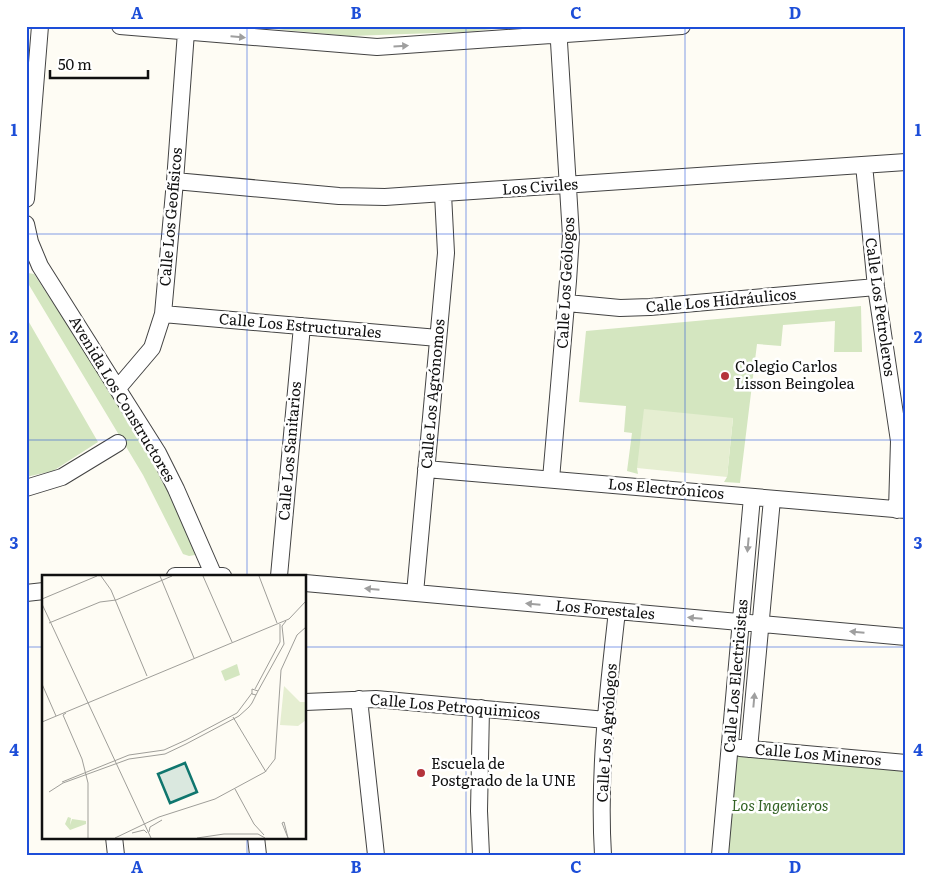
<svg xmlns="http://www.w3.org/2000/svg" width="932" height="881" font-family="Literata,serif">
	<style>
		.green { fill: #d4e6c0 }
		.pitch { fill: #e5eed1 }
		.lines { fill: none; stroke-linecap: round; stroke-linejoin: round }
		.minor-casing { stroke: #434343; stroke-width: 18 }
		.minor { stroke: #fff; stroke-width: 16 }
		.oneway { fill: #9f9f9f }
		.grid { fill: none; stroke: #1d4ed8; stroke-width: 1; stroke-opacity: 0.55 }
		.poi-dot { fill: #b5343c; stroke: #fff; stroke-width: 2 }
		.labels { text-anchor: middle; stroke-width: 5; stroke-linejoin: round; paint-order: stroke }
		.street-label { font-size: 15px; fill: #101010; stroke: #fff }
		.poi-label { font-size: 15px; fill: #101010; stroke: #fff; text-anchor: start }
		.park-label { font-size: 15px; font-style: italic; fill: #336325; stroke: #fff }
		.inset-road { fill: none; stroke: #9f9e99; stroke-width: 1 }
		.view { fill: #0f766e; fill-opacity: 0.15; stroke: #0f766e; stroke-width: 2.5 }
		.inset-edge { fill: none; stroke: #101010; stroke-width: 2.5 }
		.neatline { fill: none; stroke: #1d4ed8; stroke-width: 2 }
		.grid-label { font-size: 16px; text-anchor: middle; font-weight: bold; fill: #1d4ed8 }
	</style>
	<rect width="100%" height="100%" fill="#fefcf4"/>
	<path class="green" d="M 241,26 L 525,26 L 464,32 L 350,36 Z
		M 28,273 L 34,274 L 151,451 L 197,551 L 195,555 L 189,556 L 183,554 L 143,475 L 26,280 Z
		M 861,306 L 862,352 L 834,352 L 835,321 L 783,325 L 781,346 L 757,344 L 740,483 L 724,482 L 727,477 L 733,418 L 637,468 L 638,474 L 627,471 L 632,433 L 624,432 L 626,406 L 579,402 L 586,331 Z
		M 26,317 L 98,442 L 53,471 L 26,477 Z
		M 735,753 L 906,769 L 906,855 L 725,855 Z"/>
	<path class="pitch" d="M 644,409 L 733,418 L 727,477 L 637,468 Z"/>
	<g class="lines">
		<g class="minor-casing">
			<path id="minor" d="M 120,26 L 377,47 L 682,26
				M 864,165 L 876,287 L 899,441 L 897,510
				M 175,181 L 339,196 L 385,197 L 906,162
				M 26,199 L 40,26
				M 26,224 L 30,242 L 40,266 L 158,453 L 176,489 L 214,576
				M 567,303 L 620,308 L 650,307 L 876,287
				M 163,314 L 438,338
				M 118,388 L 152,348 L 163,314 L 175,181 L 186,32
				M 426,469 L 906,510
				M 551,479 L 568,281 L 571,236 L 558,26
				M 26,488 L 62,477 L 118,443
				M 175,576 L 223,576
				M 279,576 L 302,326
				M 305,583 L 906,637
				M 26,593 L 44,591
				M 415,593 L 446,253 L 443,194
				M 359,699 L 376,855
				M 305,702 L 376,699 L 606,720
				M 481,708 L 479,811 L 481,855
				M 740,748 L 906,763
				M 749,749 L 772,499
				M 114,837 L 116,855
				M 256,837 L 258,855
				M 603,855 C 598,773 608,692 617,611
				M 720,855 L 752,497"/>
		</g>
		<use href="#minor" class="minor"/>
	</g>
	<defs><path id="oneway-solid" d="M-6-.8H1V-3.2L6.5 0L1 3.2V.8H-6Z" transform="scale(1.25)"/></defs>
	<g class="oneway">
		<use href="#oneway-solid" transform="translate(238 37) rotate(5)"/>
		<use href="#oneway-solid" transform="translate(401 46) rotate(-3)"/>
		<use href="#oneway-solid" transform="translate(748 545) rotate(95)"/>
		<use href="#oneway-solid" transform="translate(372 589) rotate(-175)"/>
		<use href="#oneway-solid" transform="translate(533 604) rotate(-175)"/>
		<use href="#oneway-solid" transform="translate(695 618) rotate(-175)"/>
		<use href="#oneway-solid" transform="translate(857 632) rotate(-175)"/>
		<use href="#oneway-solid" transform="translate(754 700) rotate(-85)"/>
	</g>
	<path class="grid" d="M 247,26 L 247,576M 466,26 L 466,855M 685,26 L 685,855M 26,234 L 906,234M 26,440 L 906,440M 26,647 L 44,647M 305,647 L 906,647M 247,837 L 247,855"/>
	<g class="poi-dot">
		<circle cx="725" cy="376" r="5"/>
		<circle cx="421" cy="773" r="5"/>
	</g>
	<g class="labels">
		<g class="street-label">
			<text transform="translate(540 187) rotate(-4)" y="5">Los Civiles</text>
			<text transform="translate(171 217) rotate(-85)" y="5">Calle Los Geofísicos</text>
			<text transform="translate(566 283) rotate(-87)" y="5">Calle Los Geólogos</text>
			<text transform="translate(721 301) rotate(-5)" y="5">Calle Los Hidráulicos</text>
			<text transform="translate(880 307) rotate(82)" y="5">Calle Los Petroleros</text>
			<text transform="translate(300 326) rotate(5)" y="5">Calle Los Estructurales</text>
			<text transform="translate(433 394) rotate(-85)" y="5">Calle Los Agrónomos</text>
			<text transform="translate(122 399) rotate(59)" y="5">Avenida Los Constructores</text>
			<text transform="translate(290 451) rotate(-85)" y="5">Calle Los Sanitarios</text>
			<text transform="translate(666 489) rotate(5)" y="5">Los Electrónicos</text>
			<text transform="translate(605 610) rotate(5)" y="5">Los Forestales</text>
			<text transform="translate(736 676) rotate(-85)" y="5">Calle Los Electricistas</text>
			<text transform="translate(455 707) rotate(5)" y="5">Calle Los Petroquimicos</text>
			<text transform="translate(607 733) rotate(-86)" y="5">Calle Los Agrólogos</text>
			<text transform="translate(818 755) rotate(5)" y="5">Calle Los Mineros</text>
		</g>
		<g class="poi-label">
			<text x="735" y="372">Colegio Carlos<tspan x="735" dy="17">Lisson Beingolea</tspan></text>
			<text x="431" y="769">Escuela de<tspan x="431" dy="17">Postgrado de la UNE</tspan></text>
		</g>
		<g class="park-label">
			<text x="780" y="811">Los Ingenieros</text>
		</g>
	</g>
	<g transform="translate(42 575)">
		<rect width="264" height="264" fill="#fefcf4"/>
		<path d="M 195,89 L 198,100 L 183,106 L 179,96 ZM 26,242 L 29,243 L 28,250 L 30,244 L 44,246 L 44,249 L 28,255 L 23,249 Z" fill="#d4e6c0"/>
		<path d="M 242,111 L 258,127 L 264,127 L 264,145 L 256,151 L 238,150 Z" fill="#e5eed1"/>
		<path class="inset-road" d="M 59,1 L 69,15 L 105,101M 118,1 L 152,83M 161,1 L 190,67M 217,1 L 235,48M 0,24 L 55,1M 0,29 L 109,263M 7,48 L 58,27 L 74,25 L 130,1M 0,109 L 14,141M 213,114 L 238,67 L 238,49M 216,116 L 242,69 L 240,51 L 244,46M 24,138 L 21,140 L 40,184 L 46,208 L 46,263M 191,142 L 224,197M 0,147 L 247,44 L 264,26M 223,197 L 233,184 L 239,95 L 255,60 L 264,52M 20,207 L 87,180 L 122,175 L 144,165 L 195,138 L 210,118M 193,214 L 212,249 L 222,260M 7,217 L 21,208 L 87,184 L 123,179 L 144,169 L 197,141 L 207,132 L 210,128 L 216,116 L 210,114 L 210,119 L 214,120M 107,257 L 108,252 L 120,245M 90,258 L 102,255 L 105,258M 73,263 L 117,242 L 173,224 L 223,197M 155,263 L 182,259 L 216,259 L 223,263M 246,263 L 240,248 L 242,247 L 246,263"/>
		<path class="view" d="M 143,188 L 155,217 L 128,228 L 116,199 Z"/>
		<rect width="264" height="264" class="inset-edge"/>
	</g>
	<rect width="932" height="881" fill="none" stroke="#ffffff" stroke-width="55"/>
	<path d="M50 70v8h98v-8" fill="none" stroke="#101010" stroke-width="2.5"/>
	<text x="58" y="70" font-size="15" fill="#101010" stroke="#ffffff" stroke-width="4" paint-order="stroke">50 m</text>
	<rect x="28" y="28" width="876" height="826" class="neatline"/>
	<g class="grid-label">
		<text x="137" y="19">A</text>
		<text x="356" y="19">B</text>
		<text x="576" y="19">C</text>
		<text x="795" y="19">D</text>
		<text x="14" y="136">1</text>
		<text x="918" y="136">1</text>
		<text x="14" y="343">2</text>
		<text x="918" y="343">2</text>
		<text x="14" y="549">3</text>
		<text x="918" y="549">3</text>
		<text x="14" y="756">4</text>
		<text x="918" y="756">4</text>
		<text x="137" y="873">A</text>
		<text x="356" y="873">B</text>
		<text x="576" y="873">C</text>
		<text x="795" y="873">D</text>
	</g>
</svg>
